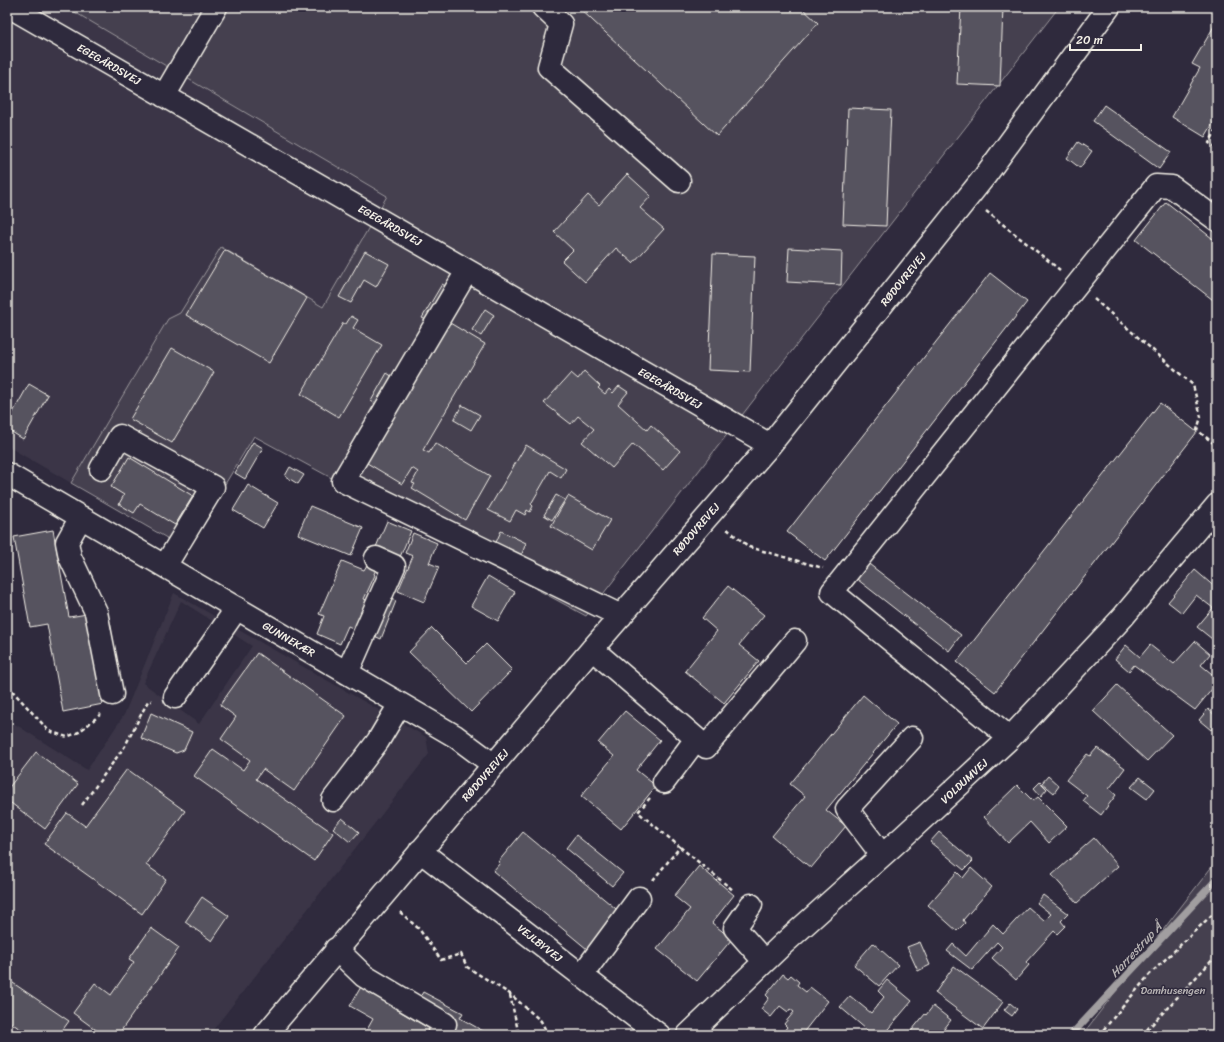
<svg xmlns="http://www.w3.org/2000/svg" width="1224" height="1042" font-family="Sriracha,sans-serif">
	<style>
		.built { fill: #3b3647; fill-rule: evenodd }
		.green { fill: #454050; stroke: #9c989c }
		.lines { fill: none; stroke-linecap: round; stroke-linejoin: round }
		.stream { stroke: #a19ea0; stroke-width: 7 }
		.building { fill: #56525f; stroke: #f4f1e8 }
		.minor-casing { stroke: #f4f1e8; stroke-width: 25 }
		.path { stroke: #f4f1e8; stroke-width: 2.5; stroke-dasharray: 4 3; stroke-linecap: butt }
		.minor { stroke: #2f2a3d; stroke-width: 22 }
		.labels { text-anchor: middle; stroke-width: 3; stroke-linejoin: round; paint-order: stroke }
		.street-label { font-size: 11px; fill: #f4f1e8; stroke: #2f2a3d }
		.park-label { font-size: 11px; fill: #b7b3b3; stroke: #2f2a3d }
		.water-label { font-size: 12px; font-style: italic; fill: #b6b2b2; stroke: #2f2a3d }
	</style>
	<rect width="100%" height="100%" fill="#2f2a3d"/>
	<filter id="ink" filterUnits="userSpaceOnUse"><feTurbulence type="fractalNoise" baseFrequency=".025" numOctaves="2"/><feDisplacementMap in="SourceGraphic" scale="8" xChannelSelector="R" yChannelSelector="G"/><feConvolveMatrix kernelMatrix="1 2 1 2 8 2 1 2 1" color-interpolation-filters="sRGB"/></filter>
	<g filter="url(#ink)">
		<path class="built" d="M 7,7 L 895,7 L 604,325 L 750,408 L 586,616 L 254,436 L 186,549 L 7,446 Z
			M 174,593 L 426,737 L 429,754 L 209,1035 L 7,1035 L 7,719 L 87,770 L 124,715 ZM 181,601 L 252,646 L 199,724 L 143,683 Z"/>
		<path class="green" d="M 66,7 L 1059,7 L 586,616 L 254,436 L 186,549 L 71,483 L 168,319 L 180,313 L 221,247 L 323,307 L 387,196 Z
			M 1217,860 L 1217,1035 L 1082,1035 Z"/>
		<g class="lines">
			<path class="stream" d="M 1071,1035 L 1217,879"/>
		</g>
		<path class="building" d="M 578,7 L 801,7 L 818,23 L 717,136 Z
			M 961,7 L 1003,7 L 1000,86 L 957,84 Z
			M 1217,21 L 1217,117 L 1205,137 L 1172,117 L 1200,68 L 1192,64 Z
			M 1104,105 L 1171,152 L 1159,169 L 1093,121 Z
			M 848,108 L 891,110 L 886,226 L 843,224 Z
			M 1078,142 L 1092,151 L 1080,168 L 1067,158 Z
			M 627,174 L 651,196 L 640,208 L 664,229 L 633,263 L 616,248 L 585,282 L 562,261 L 573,250 L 554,232 L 588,195 L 599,205 Z
			M 1166,202 L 1217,242 L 1217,303 L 1136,240 Z
			M 789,248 L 842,251 L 841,285 L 787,282 Z
			M 225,250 L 307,298 L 269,363 L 186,315 Z
			M 365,251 L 389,264 L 376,287 L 364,280 L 351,303 L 339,297 Z
			M 713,254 L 755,256 L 750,372 L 708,370 Z
			M 990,273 L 1027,302 L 825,561 L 787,532 Z
			M 442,284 L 449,288 L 430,322 L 422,318 Z
			M 485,309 L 494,315 L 481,336 L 472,330 Z
			M 351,316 L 358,320 L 353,328 L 382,345 L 339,417 L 301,394 L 343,323 L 346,324 Z
			M 445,320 L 485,344 L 423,450 L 429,453 L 435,443 L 490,476 L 465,520 L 412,488 L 415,484 L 412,483 L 418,472 L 412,468 L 402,484 L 362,460 Z
			M 172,348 L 214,372 L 172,443 L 130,419 Z
			M 584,371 L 600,386 L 598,388 L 605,394 L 609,389 L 613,393 L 619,386 L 628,392 L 618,404 L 647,430 L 651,425 L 680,451 L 663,470 L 633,444 L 612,468 L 582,442 L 594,429 L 578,416 L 571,424 L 544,403 L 571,373 L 578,379 Z
			M 387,373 L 396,379 L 380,407 L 371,401 Z
			M 29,384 L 48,395 L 23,439 L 7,429 L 7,423 Z
			M 1160,403 L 1197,432 L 995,692 L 957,662 Z
			M 462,405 L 480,415 L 471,430 L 454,420 Z
			M 253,442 L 263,448 L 245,479 L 235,473 Z
			M 526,445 L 566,469 L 561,478 L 550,471 L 531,504 L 533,506 L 530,512 L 527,510 L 525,515 L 516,510 L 510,521 L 488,510 Z
			M 129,457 L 193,496 L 175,525 L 140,504 L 134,513 L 119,504 L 124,495 L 111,487 Z
			M 290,467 L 304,475 L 298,484 L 285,476 Z
			M 248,485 L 278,503 L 263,528 L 233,510 Z
			M 556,495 L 565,500 L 552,520 L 544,515 Z
			M 568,496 L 610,520 L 592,550 L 551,526 Z
			M 310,506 L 363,528 L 351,556 L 298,534 Z
			M 387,521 L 411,531 L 400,557 L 376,547 Z
			M 53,530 L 69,617 L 87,614 L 103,704 L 63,712 L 47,624 L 30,627 L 14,537 Z
			M 501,531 L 526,543 L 520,559 L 494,547 Z
			M 413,533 L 437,543 L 429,563 L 439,567 L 424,602 L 398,591 L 413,556 L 405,553 Z
			M 342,561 L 364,570 L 367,565 L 376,569 L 374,574 L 375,575 L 364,599 L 369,601 L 357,630 L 348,626 L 340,644 L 317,634 L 324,616 L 319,614 Z
			M 865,561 L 961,635 L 949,651 L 853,576 Z
			M 1195,570 L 1217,589 L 1217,633 L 1212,639 L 1197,627 L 1213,608 L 1196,595 L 1182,613 L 1168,602 Z
			M 488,576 L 515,592 L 498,621 L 471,606 Z
			M 728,586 L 764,615 L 739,645 L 759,661 L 724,703 L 685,671 L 717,631 L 702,618 Z
			M 386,597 L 396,601 L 381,639 L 370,634 Z
			M 432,628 L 467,663 L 486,644 L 512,670 L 471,712 L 409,652 Z
			M 1195,641 L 1210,654 L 1201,665 L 1217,678 L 1217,683 L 1195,710 L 1134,665 L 1129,671 L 1115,659 L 1126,645 L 1140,657 L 1150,645 L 1174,664 Z
			M 257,653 L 346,716 L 294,791 L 263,769 L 256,779 L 333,833 L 314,861 L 194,776 L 213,749 L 243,770 L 250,760 L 221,739 L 236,717 L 220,705 Z
			M 1117,685 L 1172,735 L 1147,761 L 1093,711 Z
			M 863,695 L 897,724 L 826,810 L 846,826 L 811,868 L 772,836 L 805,796 L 790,784 Z
			M 1208,709 L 1217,717 L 1217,722 L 1211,730 L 1199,720 Z
			M 625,711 L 660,740 L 636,770 L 656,786 L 621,829 L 581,796 L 614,756 L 598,743 Z
			M 151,713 L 192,732 L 184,750 L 176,753 L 141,738 Z
			M 1097,748 L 1125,768 L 1109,789 L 1116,795 L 1101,815 L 1083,801 L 1087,796 L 1066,780 L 1087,754 L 1090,756 Z
			M 36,752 L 78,784 L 45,829 L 7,800 L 7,790 Z
			M 127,769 L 185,811 L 146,865 L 166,879 L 142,914 L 44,844 L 67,813 L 85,826 Z
			M 1048,776 L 1059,786 L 1054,793 L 1042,783 Z
			M 1140,777 L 1155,789 L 1147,799 L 1131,787 Z
			M 1040,782 L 1047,789 L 1041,796 L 1034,788 Z
			M 1017,785 L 1033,801 L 1038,797 L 1067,826 L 1049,843 L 1030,822 L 1008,843 L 984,817 Z
			M 342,818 L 359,832 L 350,842 L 333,828 Z
			M 523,832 L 621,913 L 587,949 L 493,871 L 500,863 L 498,862 Z
			M 939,832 L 973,861 L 964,870 L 930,842 Z
			M 576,835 L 623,873 L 612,886 L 566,848 Z
			M 1094,838 L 1118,866 L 1077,903 L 1052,875 Z
			M 699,866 L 734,895 L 712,923 L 732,939 L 697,981 L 657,949 L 690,909 L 674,896 Z
			M 971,868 L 992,887 L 963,920 L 965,923 L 957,931 L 928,905 L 957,872 L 963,878 Z
			M 1043,895 L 1068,914 L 1061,921 L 1065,926 L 1057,934 L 1054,931 L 1026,962 L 1029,965 L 1016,980 L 992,958 L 1002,947 L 997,942 L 972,970 L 947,951 L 953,944 L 966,956 L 993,924 L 1003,934 L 1028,907 L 1044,921 L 1051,914 L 1037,903 Z
			M 202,897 L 229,916 L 212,941 L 185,922 Z
			M 151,928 L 179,948 L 118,1035 L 103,1035 L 73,1013 L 95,983 L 111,995 L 134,962 L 129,959 Z
			M 920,942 L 930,965 L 918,971 L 907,947 Z
			M 873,943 L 898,965 L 879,986 L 854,965 Z
			M 954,966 L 1003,1002 L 983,1029 L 935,993 Z
			M 783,974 L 788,978 L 791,975 L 799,982 L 797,985 L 806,992 L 810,987 L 828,1001 L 802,1034 L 803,1035 L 781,1035 L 787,1027 L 784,1024 L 794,1012 L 790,1009 L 788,1012 L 780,1006 L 771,1017 L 761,1009 L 769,998 L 766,995 Z
			M 7,979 L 69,1021 L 59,1035 L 29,1035 L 7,1020 Z
			M 887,980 L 912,1001 L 883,1035 L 873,1035 L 840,1007 L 850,996 L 871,1013 L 884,997 L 878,991 Z
			M 362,985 L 398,1006 L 396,1009 L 430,1029 L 427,1035 L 364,1035 L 373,1019 L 350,1006 Z
			M 423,992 L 463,1013 L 460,1018 L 490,1035 L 451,1035 L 457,1024 L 417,1002 Z
			M 1010,1003 L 1017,1009 L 1012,1016 L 1004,1010 Z
			M 933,1006 L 951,1020 L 944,1029 L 952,1035 L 908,1035 L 925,1014 L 926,1015 Z"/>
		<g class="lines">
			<g class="minor-casing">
				<path id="minor" d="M 10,7 L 770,445
					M 543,7 L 561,24 L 549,67 L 679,181
					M 164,96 L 216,7
					M 467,271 L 343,481 L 621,616
					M 101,469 L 120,436 L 213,487 L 165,566
					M 7,474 L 455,736 L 494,765
					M 81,517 L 67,542 L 70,557 L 96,612 L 112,694
					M 592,649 L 706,747 L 795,641
					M 347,673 L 394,566 L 376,558
					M 175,697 L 237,608
					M 1010,738 L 832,592 L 1156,186 L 1172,187 L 1217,220
					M 664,782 L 696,739
					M 333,800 L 378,741 L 400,704
					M 420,851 L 659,1035
					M 882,855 L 847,809 L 912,738
					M 751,905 L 735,928 L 764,961
					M 336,949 L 364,976 L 445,1024 L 439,1035
					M 582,975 L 639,898
					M 265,1035 L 592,649 L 770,445 L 985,176 L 1109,7
					M 688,1035 L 781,946 L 904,836 L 1010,738 L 1123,617 L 1217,505"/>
			</g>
			<path class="path" d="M 1217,129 L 1209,143 L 1217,148
				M 986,211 L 1060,270
				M 1094,299 L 1193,385 L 1201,417 L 1197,430 L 1217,446
				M 727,529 L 749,547 L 823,568
				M 7,685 L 49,731 L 67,737 L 79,732 L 101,714
				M 650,798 L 638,812 L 680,847 L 653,880
				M 82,805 L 125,746 L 148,701 L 152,701
				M 680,847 L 734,891
				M 400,912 L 419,929 L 441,960 L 461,954 L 467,967 L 510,994 L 541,1021 L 548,1035
				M 510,995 L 519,1035
				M 1099,1035 L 1150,974 L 1217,910
				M 1142,1035 L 1217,955"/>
			<use href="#minor" class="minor"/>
		</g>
	</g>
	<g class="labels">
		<g class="street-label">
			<text transform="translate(109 64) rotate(30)" y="4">EGEGÅRDSVEJ</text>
			<text transform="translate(390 225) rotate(30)" y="4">EGEGÅRDSVEJ</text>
			<text transform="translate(903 279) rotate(-51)" y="4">RØDOVREVEJ</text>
			<text transform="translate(670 388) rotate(30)" y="4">EGEGÅRDSVEJ</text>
			<text transform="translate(696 529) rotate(-49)" y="4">RØDOVREVEJ</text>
			<text transform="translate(289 639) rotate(30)" y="4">GUNNEKÆR</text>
			<text transform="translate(485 775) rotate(-49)" y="4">RØDOVREVEJ</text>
			<text transform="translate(964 781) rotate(-43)" y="4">VOLDUMVEJ</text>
			<text transform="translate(540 943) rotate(38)" y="4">VEJLBYVEJ</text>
		</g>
		<g class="park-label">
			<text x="1173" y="994">Damhusengen</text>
		</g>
		<g class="water-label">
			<text transform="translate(1136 950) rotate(-47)" y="4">Harrestrup Å</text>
		</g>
	</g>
	<rect width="1224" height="1042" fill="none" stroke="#2f2a3d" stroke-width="24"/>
	<rect x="12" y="12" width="1200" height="1018" fill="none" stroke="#f4f1e8" stroke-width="1.5" filter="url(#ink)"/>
	<path d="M1070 44v6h71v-6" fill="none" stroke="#f4f1e8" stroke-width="2"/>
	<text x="1076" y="44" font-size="12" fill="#f4f1e8" stroke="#2f2a3d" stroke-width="3" paint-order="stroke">20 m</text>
</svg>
